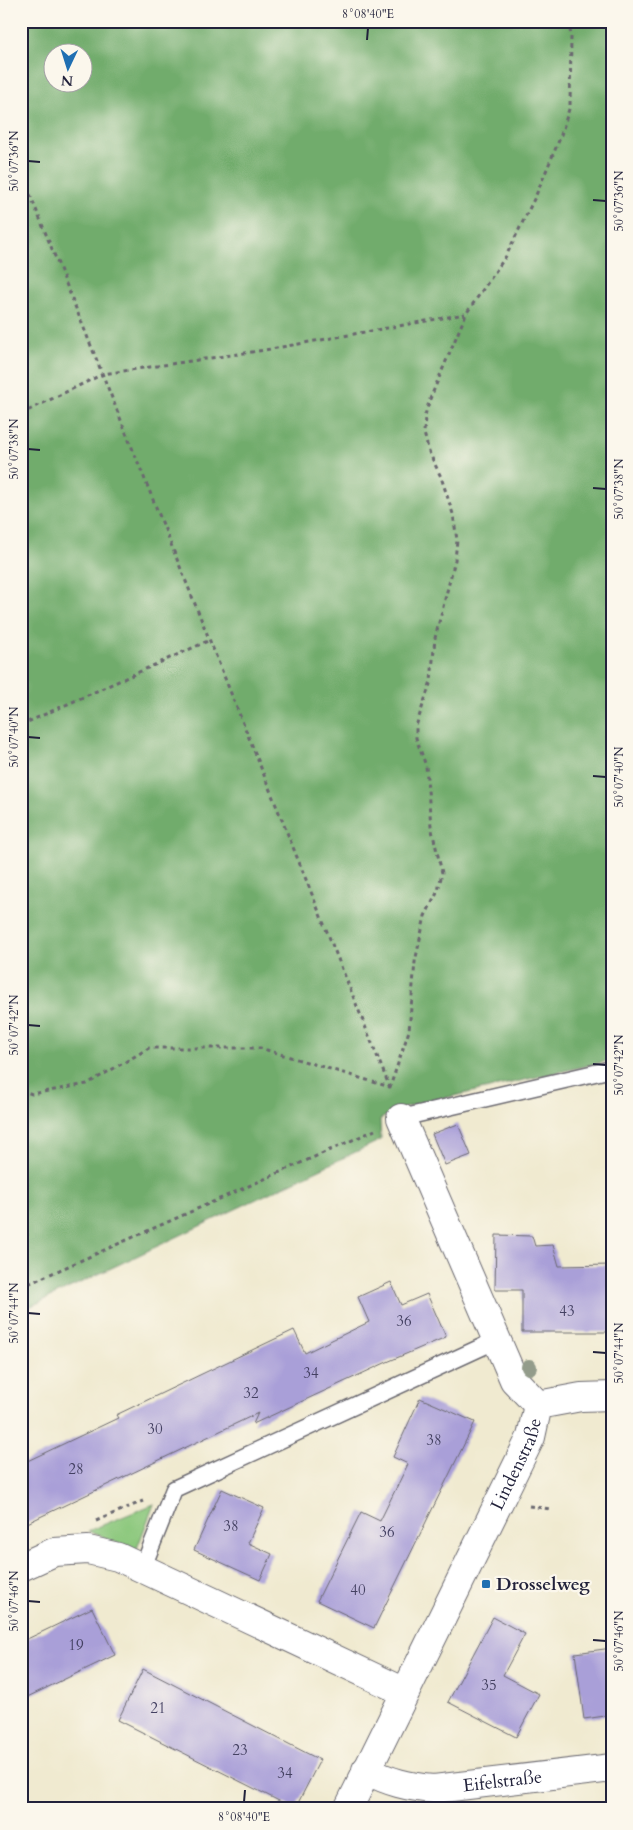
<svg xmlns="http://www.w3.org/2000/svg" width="633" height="1830" font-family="Cardo,serif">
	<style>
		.green { fill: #8cc87d; stroke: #57755c }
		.forest { fill: #71ac6c; stroke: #4a6754; fill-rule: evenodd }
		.building { fill: #a99fd8 }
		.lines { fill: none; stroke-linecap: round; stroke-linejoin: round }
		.service-casing { stroke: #6a686f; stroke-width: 19 }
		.minor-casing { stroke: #6a686f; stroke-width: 30 }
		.path { stroke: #6a686f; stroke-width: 3; stroke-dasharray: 4 4; stroke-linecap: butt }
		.service { stroke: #fff; stroke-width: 16 }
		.minor { stroke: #fff; stroke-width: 28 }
		.tree { fill: #939c8b }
		.ticks { fill: none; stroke: #22223b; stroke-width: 2 }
		.poi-dot { fill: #1f6fb2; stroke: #fbf7ec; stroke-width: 2 }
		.labels { text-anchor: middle; stroke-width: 4.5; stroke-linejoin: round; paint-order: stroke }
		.number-label { font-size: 15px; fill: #444162 }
		.street-label { font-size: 18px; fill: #22223b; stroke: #fbf7ec }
		.poi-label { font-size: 18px; font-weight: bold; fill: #22223b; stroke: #fbf7ec; text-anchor: start }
		.neatline { fill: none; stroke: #22223b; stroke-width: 2 }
		.ticks-label { font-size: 12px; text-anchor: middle; fill: #22223b }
	</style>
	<rect width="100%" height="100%" fill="#fbf7ec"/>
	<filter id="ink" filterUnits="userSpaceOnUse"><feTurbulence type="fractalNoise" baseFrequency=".02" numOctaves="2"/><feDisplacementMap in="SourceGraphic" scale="10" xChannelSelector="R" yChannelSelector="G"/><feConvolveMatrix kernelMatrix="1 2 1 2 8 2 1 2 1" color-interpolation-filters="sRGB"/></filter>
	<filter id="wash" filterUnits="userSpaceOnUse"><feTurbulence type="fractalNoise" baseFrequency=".0096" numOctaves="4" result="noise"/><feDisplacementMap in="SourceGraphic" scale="20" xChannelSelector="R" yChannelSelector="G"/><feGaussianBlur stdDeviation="1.12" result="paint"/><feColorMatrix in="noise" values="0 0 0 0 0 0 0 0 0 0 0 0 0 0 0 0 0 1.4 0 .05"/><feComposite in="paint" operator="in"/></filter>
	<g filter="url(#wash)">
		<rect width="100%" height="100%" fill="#f0ead0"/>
		<path class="green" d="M 154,1504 L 136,1551 L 88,1531 Z"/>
		<path class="forest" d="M 21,21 L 612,21 L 612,1060 L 406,1107 L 380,1119 L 381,1140 L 21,1311 ZM 52,52 L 82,52 L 82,82 L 52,82 Z"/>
		<g id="blocks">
			<path class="building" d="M 458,1124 L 471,1155 L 445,1165 L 432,1134 Z
				M 496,1235 L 532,1236 L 535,1246 L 553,1245 L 559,1266 L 612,1265 L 612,1332 L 522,1332 L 522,1290 L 495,1290 Z
				M 391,1282 L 401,1305 L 427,1294 L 446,1337 L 387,1362 L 253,1424 L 258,1413 L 21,1526 L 21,1464 L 118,1418 L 116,1415 L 294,1330 L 305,1353 L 369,1322 L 358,1297 Z
				M 420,1398 L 475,1422 L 374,1628 L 317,1601 L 361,1512 L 380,1521 L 408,1464 L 393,1457 Z
				M 222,1489 L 264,1508 L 248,1543 L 272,1554 L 260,1580 L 194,1550 Z
				M 92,1608 L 115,1655 L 21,1700 L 21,1642 Z
				M 493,1617 L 525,1634 L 503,1675 L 539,1694 L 516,1737 L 448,1702 Z
				M 612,1648 L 612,1715 L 584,1719 L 575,1653 Z
				M 143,1669 L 320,1760 L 295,1809 L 118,1720 Z"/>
		</g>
	</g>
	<g filter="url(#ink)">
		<use href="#blocks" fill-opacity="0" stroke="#6a686f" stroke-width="1"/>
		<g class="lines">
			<g class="service-casing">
				<path id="service" d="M 401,1118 L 612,1069
					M 143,1567 L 174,1489 L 497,1340"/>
			</g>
			<g class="minor-casing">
				<g id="minor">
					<path d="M 401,1118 L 514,1380 L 538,1405"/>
					<path d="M 538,1405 L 581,1397 L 612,1396"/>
					<path d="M 21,1567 L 54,1552 L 88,1550 L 118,1557 L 405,1692"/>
					<path id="s1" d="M 366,1770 C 389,1782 408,1787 434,1789 L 612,1768"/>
					<path id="s2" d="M 348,1809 L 531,1437 L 538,1405"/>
				</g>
			</g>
			<path class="path" d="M 21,172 L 390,1088
				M 21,414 L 103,374 L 265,350 L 465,314
				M 21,725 L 210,640
				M 21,1090 L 32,1094 L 87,1084 L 149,1048 L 260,1048 L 390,1087 L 409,1031 L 415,962 L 425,916 L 438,891 L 442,873 L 431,826 L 426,766 L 416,738 L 416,726 L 431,681 L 435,638 L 455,560 L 457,540 L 453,514 L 441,477 L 429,452 L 424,433 L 425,415 L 430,399 L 466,314 L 506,256 L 536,195 L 560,138 L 570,106 L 571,37 L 569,21
				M 21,1287 L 375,1130
				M 529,1506 L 550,1509
				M 96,1521 L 143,1501"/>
			<use href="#service" class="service"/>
			<use href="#minor" class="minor"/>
		</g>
		<circle class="tree" cx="529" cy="1367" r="8"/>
	</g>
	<path class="ticks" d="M 367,40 L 368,28M 28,161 L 40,162M 593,200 L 606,201M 28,449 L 40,450M 593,488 L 606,489M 28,737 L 40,738M 593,776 L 606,777M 28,1025 L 40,1026M 593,1064 L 606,1065M 28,1313 L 40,1314M 593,1352 L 606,1353M 28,1601 L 40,1602M 593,1640 L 606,1641M 244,1802 L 245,1790"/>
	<rect class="poi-dot" x="481" y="1579" width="10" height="10" rx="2.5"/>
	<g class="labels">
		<g class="number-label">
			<text x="567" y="1316">43</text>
			<text x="404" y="1326">36</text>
			<text x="311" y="1378">34</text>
			<text x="251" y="1398">32</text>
			<text x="155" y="1434">30</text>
			<text x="434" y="1445">38</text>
			<text x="76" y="1474">28</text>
			<text x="231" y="1531">38</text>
			<text x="387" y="1537">36</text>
			<text x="358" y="1595">40</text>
			<text x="76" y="1650">19</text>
			<text x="489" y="1690">35</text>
			<text x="158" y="1713">21</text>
			<text x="240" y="1755">23</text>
			<text x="285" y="1778">34</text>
		</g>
		<g class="street-label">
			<text dy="6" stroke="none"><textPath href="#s2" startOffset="384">Lindenstraße</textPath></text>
			<text dy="6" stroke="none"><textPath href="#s1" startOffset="140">Eifelstraße</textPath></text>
		</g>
		<g class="poi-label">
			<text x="496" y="1590">Drosselweg</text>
		</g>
	</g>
	<rect width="633" height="1830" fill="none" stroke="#fbf7ec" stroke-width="55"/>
	<g transform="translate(68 68) rotate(184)"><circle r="24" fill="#fbf7ec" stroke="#a4a2a5"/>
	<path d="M0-4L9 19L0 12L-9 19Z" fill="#1f6fb2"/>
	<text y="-8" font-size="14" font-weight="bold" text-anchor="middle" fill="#22223b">N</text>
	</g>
	<rect x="28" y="28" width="578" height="1774" class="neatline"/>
	<g class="ticks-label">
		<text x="368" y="18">8°08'40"E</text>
		<text transform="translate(14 161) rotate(-90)" y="4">50°07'36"N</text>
		<text transform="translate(619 201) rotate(-90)" y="4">50°07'36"N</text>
		<text transform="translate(14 449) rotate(-90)" y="4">50°07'38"N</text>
		<text transform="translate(619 489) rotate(-90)" y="4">50°07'38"N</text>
		<text transform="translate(14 737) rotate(-90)" y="4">50°07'40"N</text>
		<text transform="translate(619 777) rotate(-90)" y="4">50°07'40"N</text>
		<text transform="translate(14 1025) rotate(-90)" y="4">50°07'42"N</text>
		<text transform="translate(619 1065) rotate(-90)" y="4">50°07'42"N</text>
		<text transform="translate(14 1313) rotate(-90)" y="4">50°07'44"N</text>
		<text transform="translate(619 1353) rotate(-90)" y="4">50°07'44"N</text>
		<text transform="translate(14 1601) rotate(-90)" y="4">50°07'46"N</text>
		<text transform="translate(619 1641) rotate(-90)" y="4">50°07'46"N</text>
		<text x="244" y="1821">8°08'40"E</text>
	</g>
</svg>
